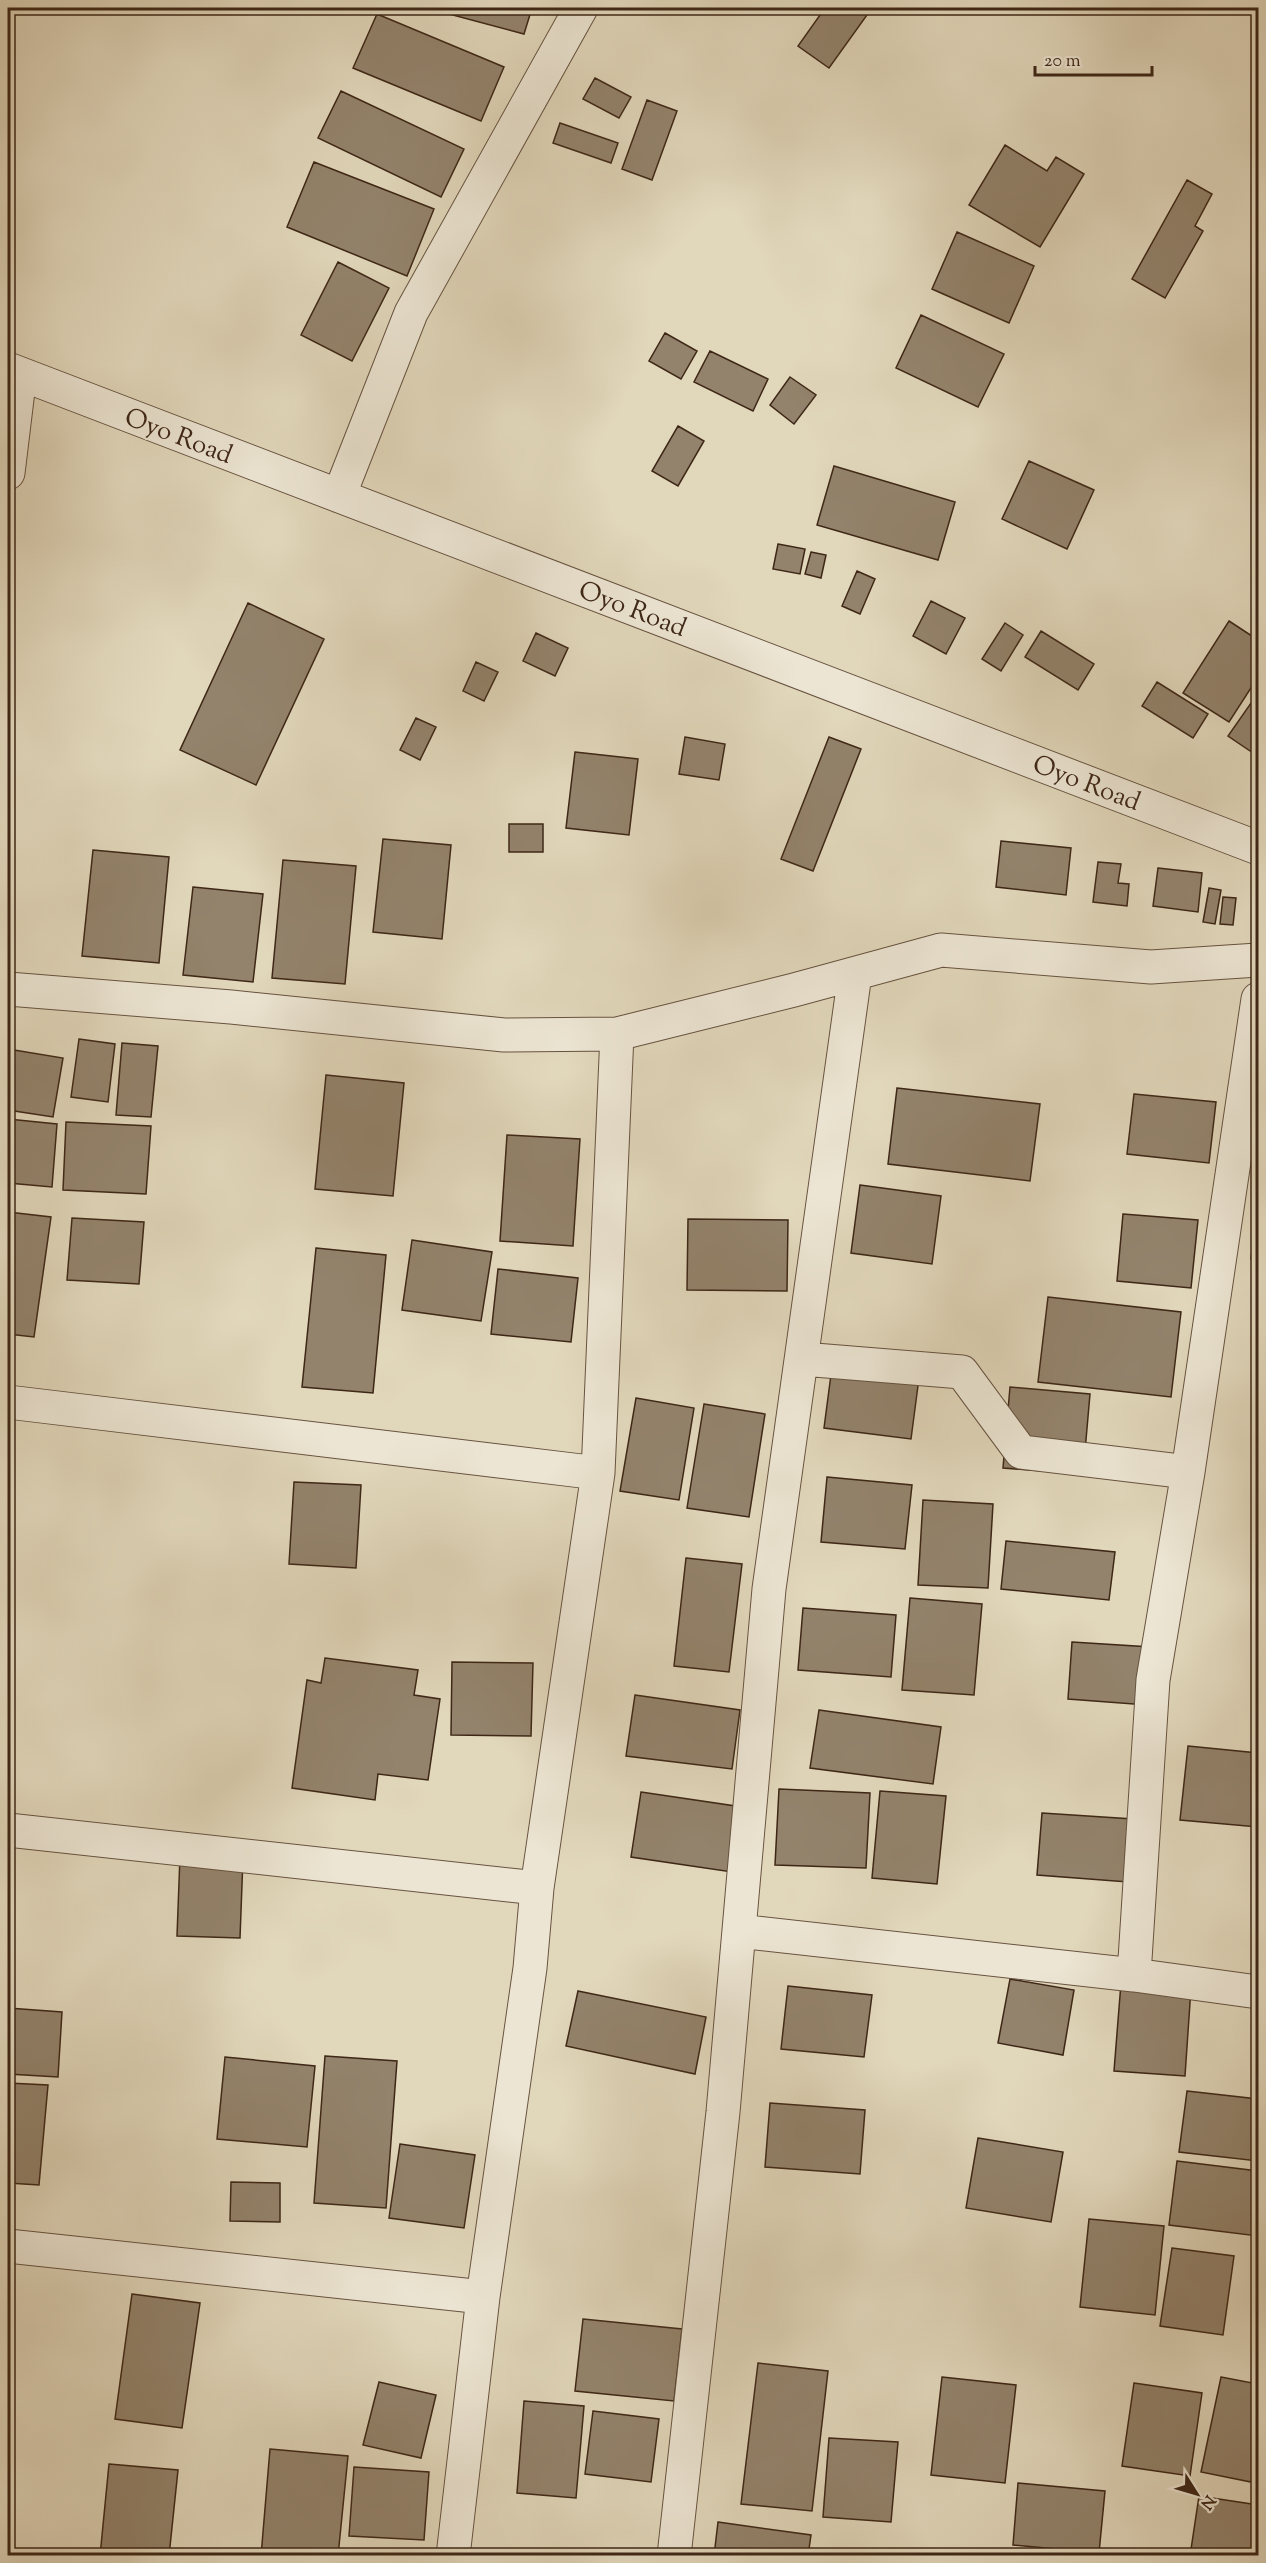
<svg xmlns="http://www.w3.org/2000/svg" width="1266" height="2563" font-family="'Sorts Mill Goudy',serif">
	<style>
		.building { fill: #93836c; stroke: #3e2717; stroke-width: 1.5 }
		.lines { fill: none; stroke-linecap: round; stroke-linejoin: round }
		.minor-casing { stroke: #675340; stroke-width: 35 }
		.minor { stroke: #ece5d3; stroke-width: 33 }
		.labels { text-anchor: middle; stroke-width: 4.5; stroke-linejoin: round; paint-order: stroke }
		.street-label { font-size: 26px; fill: #3e2717; stroke: #ece5d3 }
	</style>
	<rect width="100%" height="100%" fill="#e1d7bb"/>
	<filter id="stains"><feTurbulence type="fractalNoise" baseFrequency=".00333" numOctaves="4"/><feColorMatrix values="0 0 0 0 .2 0 0 0 0 .09 0 0 0 0 .02 0 0 0 .5 -.17"/></filter>
	<radialGradient id="worn" r=".72"><stop offset=".6" stop-color="#630" stop-opacity="0"/><stop offset="1" stop-color="#630" stop-opacity=".3"/></radialGradient>
	<path class="building" d="M 451,8 L 532,8 L 524,34 L 449,14 Z
		M 825,8 L 872,8 L 829,68 L 798,46 Z
		M 377,14 L 504,67 L 481,121 L 353,68 Z
		M 595,78 L 631,97 L 619,118 L 583,99 Z
		M 341,91 L 464,149 L 441,197 L 318,138 Z
		M 647,100 L 677,111 L 652,180 L 622,169 Z
		M 560,123 L 618,143 L 611,163 L 553,143 Z
		M 1005,145 L 1047,171 L 1056,157 L 1084,174 L 1040,247 L 969,205 Z
		M 314,162 L 434,209 L 407,276 L 287,227 Z
		M 1187,180 L 1212,194 L 1195,226 L 1203,231 L 1165,298 L 1132,279 Z
		M 957,232 L 1034,266 L 1009,323 L 932,289 Z
		M 338,262 L 389,288 L 352,361 L 301,335 Z
		M 921,315 L 1004,354 L 978,407 L 896,368 Z
		M 665,333 L 697,351 L 681,379 L 649,361 Z
		M 710,351 L 768,379 L 753,411 L 694,382 Z
		M 790,377 L 816,395 L 794,424 L 770,405 Z
		M 678,426 L 704,441 L 678,486 L 652,471 Z
		M 1029,461 L 1094,490 L 1067,549 L 1002,519 Z
		M 834,466 L 955,502 L 938,560 L 817,525 Z
		M 778,544 L 805,549 L 800,574 L 773,569 Z
		M 811,552 L 826,555 L 821,578 L 805,574 Z
		M 857,571 L 875,579 L 860,614 L 842,606 Z
		M 931,601 L 965,618 L 946,654 L 913,636 Z
		M 248,603 L 324,639 L 256,785 L 180,750 Z
		M 1229,621 L 1258,640 L 1258,677 L 1229,722 L 1183,693 Z
		M 1005,623 L 1023,635 L 1001,671 L 982,659 Z
		M 1041,631 L 1094,664 L 1078,690 L 1025,657 Z
		M 536,633 L 568,648 L 555,676 L 523,661 Z
		M 476,662 L 498,672 L 484,701 L 463,691 Z
		M 1157,682 L 1208,714 L 1193,738 L 1142,706 Z
		M 1251,703 L 1258,709 L 1258,751 L 1256,755 L 1228,736 Z
		M 416,718 L 436,727 L 420,760 L 400,750 Z
		M 685,737 L 725,744 L 719,780 L 679,774 Z
		M 829,737 L 861,749 L 813,871 L 781,859 Z
		M 575,752 L 638,759 L 629,835 L 566,828 Z
		M 509,824 L 543,824 L 543,852 L 509,852 Z
		M 383,839 L 451,845 L 442,939 L 373,932 Z
		M 1001,841 L 1071,848 L 1066,895 L 996,887 Z
		M 93,850 L 169,857 L 159,963 L 82,956 Z
		M 283,860 L 356,866 L 345,984 L 272,978 Z
		M 1098,862 L 1121,864 L 1118,883 L 1129,884 L 1127,906 L 1093,902 Z
		M 1158,868 L 1202,873 L 1198,912 L 1153,906 Z
		M 193,887 L 263,894 L 253,982 L 183,975 Z
		M 1209,888 L 1221,890 L 1215,924 L 1203,922 Z
		M 1223,897 L 1236,898 L 1233,925 L 1220,924 Z
		M 79,1039 L 115,1044 L 108,1102 L 71,1097 Z
		M 122,1043 L 158,1046 L 151,1117 L 116,1115 Z
		M 8,1049 L 63,1058 L 53,1117 L 8,1110 Z
		M 326,1075 L 404,1083 L 393,1196 L 315,1189 Z
		M 897,1088 L 1040,1104 L 1030,1181 L 888,1164 Z
		M 1134,1094 L 1216,1102 L 1209,1163 L 1127,1154 Z
		M 8,1119 L 57,1124 L 52,1187 L 8,1183 Z
		M 66,1122 L 151,1126 L 146,1194 L 63,1190 Z
		M 507,1135 L 580,1139 L 573,1246 L 500,1241 Z
		M 860,1185 L 941,1196 L 932,1264 L 851,1253 Z
		M 1257,1205 L 1258,1205 L 1258,1260 L 1251,1259 Z
		M 8,1212 L 51,1217 L 34,1337 L 8,1334 Z
		M 1123,1214 L 1198,1220 L 1191,1288 L 1117,1281 Z
		M 72,1218 L 144,1222 L 139,1284 L 67,1280 Z
		M 688,1219 L 788,1220 L 787,1291 L 687,1290 Z
		M 412,1240 L 492,1252 L 481,1321 L 402,1310 Z
		M 316,1248 L 386,1255 L 373,1393 L 302,1387 Z
		M 498,1269 L 578,1278 L 571,1342 L 491,1334 Z
		M 1048,1297 L 1181,1312 L 1171,1397 L 1038,1382 Z
		M 832,1367 L 919,1378 L 911,1439 L 824,1428 Z
		M 1010,1387 L 1090,1394 L 1083,1474 L 1003,1468 Z
		M 636,1398 L 694,1408 L 679,1500 L 620,1491 Z
		M 704,1404 L 765,1414 L 749,1517 L 687,1508 Z
		M 827,1477 L 912,1485 L 905,1549 L 821,1542 Z
		M 294,1482 L 361,1485 L 356,1568 L 289,1564 Z
		M 923,1500 L 993,1504 L 988,1588 L 918,1585 Z
		M 8,1521 L 14,1522 L 8,1585 Z
		M 1006,1541 L 1115,1552 L 1109,1600 L 1001,1589 Z
		M 686,1558 L 742,1564 L 729,1672 L 674,1666 Z
		M 910,1598 L 982,1604 L 974,1695 L 902,1690 Z
		M 803,1608 L 896,1615 L 891,1677 L 798,1670 Z
		M 1072,1642 L 1151,1647 L 1147,1705 L 1068,1699 Z
		M 325,1658 L 418,1670 L 414,1695 L 440,1699 L 428,1780 L 378,1774 L 375,1800 L 292,1788 L 307,1680 L 321,1683 Z
		M 452,1662 L 533,1663 L 531,1736 L 451,1735 Z
		M 635,1695 L 740,1710 L 732,1769 L 626,1756 Z
		M 819,1710 L 941,1727 L 933,1784 L 810,1768 Z
		M 1188,1746 L 1258,1753 L 1258,1827 L 1180,1820 Z
		M 779,1789 L 870,1793 L 866,1868 L 775,1865 Z
		M 880,1791 L 946,1796 L 937,1884 L 872,1878 Z
		M 641,1792 L 742,1807 L 732,1872 L 631,1857 Z
		M 1042,1813 L 1133,1819 L 1128,1882 L 1037,1875 Z
		M 180,1856 L 243,1858 L 240,1938 L 177,1936 Z
		M 1010,1979 L 1074,1990 L 1063,2055 L 998,2043 Z
		M 1121,1983 L 1191,1988 L 1185,2076 L 1114,2071 Z
		M 788,1986 L 872,1995 L 864,2057 L 781,2049 Z
		M 578,1991 L 706,2017 L 695,2074 L 566,2046 Z
		M 8,2008 L 62,2012 L 58,2077 L 8,2074 Z
		M 325,2056 L 397,2061 L 386,2208 L 314,2203 Z
		M 225,2057 L 315,2066 L 307,2147 L 217,2139 Z
		M 8,2083 L 48,2085 L 39,2185 L 8,2183 Z
		M 1187,2091 L 1258,2099 L 1258,2161 L 1179,2152 Z
		M 770,2103 L 865,2110 L 860,2174 L 765,2167 Z
		M 978,2138 L 1063,2152 L 1051,2222 L 966,2208 Z
		M 400,2144 L 475,2155 L 464,2228 L 389,2218 Z
		M 1177,2161 L 1258,2171 L 1258,2236 L 1169,2225 Z
		M 231,2182 L 280,2183 L 280,2222 L 230,2221 Z
		M 1089,2219 L 1164,2226 L 1155,2315 L 1080,2307 Z
		M 1172,2248 L 1234,2256 L 1223,2335 L 1160,2326 Z
		M 132,2294 L 200,2303 L 182,2428 L 115,2419 Z
		M 583,2319 L 682,2329 L 674,2401 L 575,2391 Z
		M 758,2363 L 828,2371 L 812,2511 L 741,2504 Z
		M 942,2377 L 1016,2385 L 1005,2483 L 931,2475 Z
		M 1221,2377 L 1258,2384 L 1258,2446 L 1251,2482 L 1201,2472 Z
		M 379,2382 L 436,2395 L 421,2458 L 363,2445 Z
		M 1134,2383 L 1202,2393 L 1190,2476 L 1122,2466 Z
		M 524,2401 L 584,2406 L 576,2498 L 517,2493 Z
		M 593,2411 L 659,2419 L 651,2482 L 585,2474 Z
		M 829,2438 L 898,2442 L 891,2522 L 823,2517 Z
		M 270,2449 L 348,2456 L 338,2556 L 261,2556 Z
		M 109,2464 L 178,2470 L 169,2556 L 100,2556 Z
		M 354,2467 L 429,2472 L 424,2540 L 349,2536 Z
		M 1018,2483 L 1105,2491 L 1099,2553 L 1013,2545 Z
		M 1199,2496 L 1258,2505 L 1258,2556 L 1190,2556 Z
		M 718,2522 L 811,2535 L 808,2556 L 714,2556 Z
		M 1003,2550 L 1043,2556 L 1002,2556 Z"/>
	<g class="lines">
		<g class="minor-casing">
			<path id="minor" d="M 8,369 L 1258,848
				M 8,473 L 20,374
				M 339,496 L 411,313 L 581,8
				M 8,989 L 231,1007 L 504,1035 L 617,1034 L 794,990 L 941,950 L 1151,967 L 1258,960
				M 802,1359 L 962,1372 L 1021,1452 L 1188,1472
				M 8,1402 L 598,1473
				M 8,1830 L 537,1888
				M 739,1931 L 1134,1975 L 1258,1992
				M 1134,1975 L 1153,1680 L 1188,1472 L 1258,999
				M 8,2246 L 483,2297
				M 453,2556 L 483,2297 L 530,1968 L 537,1888 L 598,1473 L 617,1034
				M 674,2556 L 723,2112 L 769,1589 L 855,974"/>
		</g>
		<use href="#minor" class="minor"/>
	</g>
	<g class="labels">
		<g class="street-label">
			<text transform="translate(179 435) rotate(21)" y="9">Oyo Road</text>
			<text transform="translate(633 608) rotate(21)" y="9">Oyo Road</text>
			<text transform="translate(1087 782) rotate(21)" y="9">Oyo Road</text>
		</g>
	</g>
	<rect width="1266" height="2563" fill="none" stroke="#e1d7bb" stroke-width="30"/>
	<rect x="9" y="9" width="1248" height="2545" fill="none" stroke="#3e2717" stroke-width="3"/>
	<rect x="15" y="15" width="1236" height="2533" fill="none" stroke="#3e2717" stroke-width="1.5"/>
	<g transform="translate(1197 2494) rotate(127)" stroke="#ece5d3" stroke-width="4.5" paint-order="stroke">
	<path d="M0-4.5L10 22L0 15L-10 22Z" fill="#3e2717"/>
	<text y="-9" font-size="16" font-weight="bold" text-anchor="middle" fill="#3e2717">N</text>
	</g>
	<path d="M1035 66v9h117v-9" fill="none" stroke="#3e2717" stroke-width="3"/>
	<text x="1044" y="66" font-size="18" fill="#3e2717" stroke="#ece5d3" stroke-width="4.5" paint-order="stroke">20 m</text>
	<rect width="100%" height="100%" filter="url(#stains)"/>
	<rect width="100%" height="100%" fill="url(#worn)"/>
</svg>
